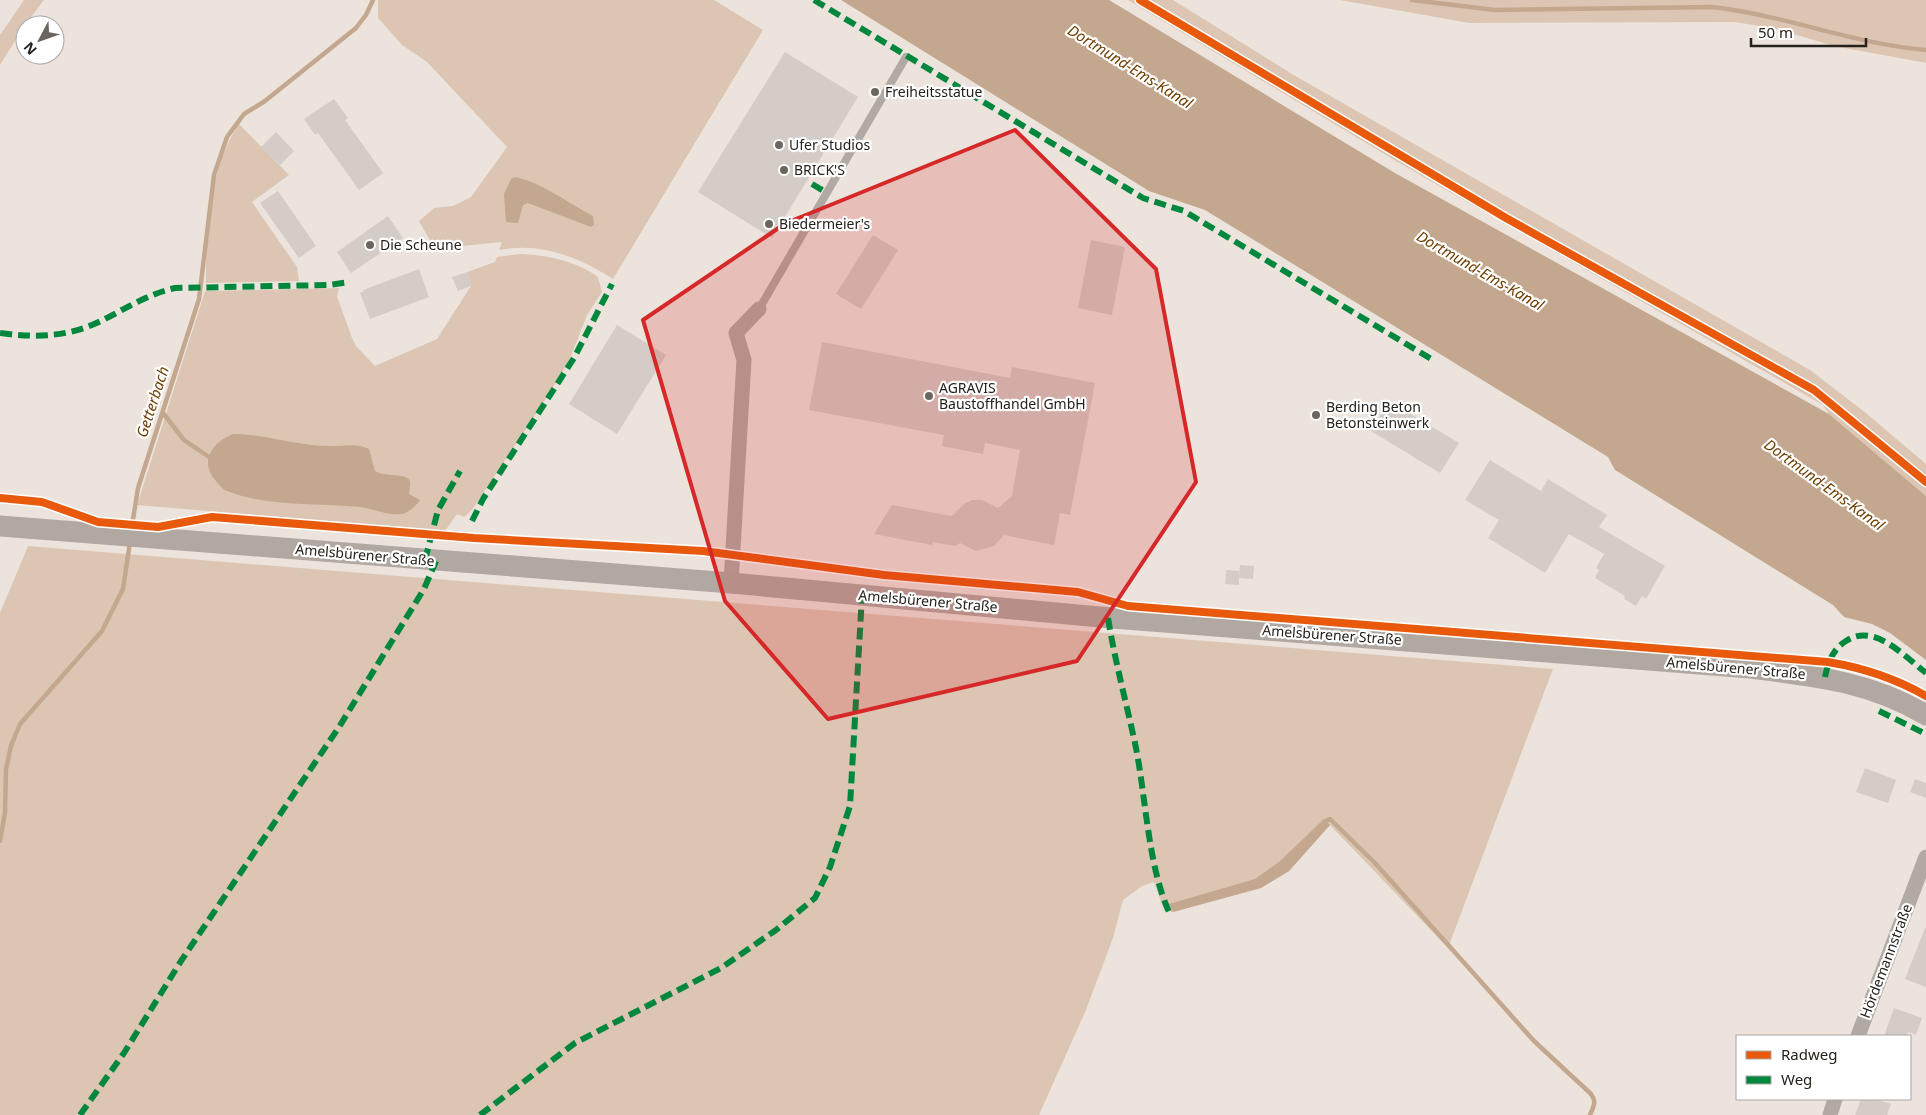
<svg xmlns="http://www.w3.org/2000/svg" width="1926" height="1115" font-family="'Noto Sans',sans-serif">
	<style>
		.green { fill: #dcc6b3 }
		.water { fill: #c3a78e }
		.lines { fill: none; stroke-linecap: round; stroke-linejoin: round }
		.stream { stroke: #c3a78e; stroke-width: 4.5 }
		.building { fill: #d3ccc7 }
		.lane { stroke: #b0a9a4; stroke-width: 8 }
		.street { stroke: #b0a9a4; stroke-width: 15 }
		.secondary { stroke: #b0a8a1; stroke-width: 21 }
		.quiet { stroke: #00873e; stroke-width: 6; stroke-dasharray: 12 6; stroke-linecap: butt }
		.cycleway-casing { stroke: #fff; stroke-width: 11 }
		.cycleway { stroke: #e8590c; stroke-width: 8 }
		.marked { fill: #d62828; fill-opacity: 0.2; stroke: #d62828; stroke-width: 4; stroke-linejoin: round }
		.poi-dot { fill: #6b655f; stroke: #fff; stroke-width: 2 }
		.labels { text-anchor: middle; stroke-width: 4.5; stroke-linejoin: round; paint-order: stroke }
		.poi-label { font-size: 14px; fill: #26211c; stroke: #fff; text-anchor: start }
		.street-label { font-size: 14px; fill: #26211c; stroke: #fff }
		.water-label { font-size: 15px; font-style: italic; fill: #6e3e00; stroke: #fff }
	</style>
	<rect width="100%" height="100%" fill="#ece4dc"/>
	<path class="green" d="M 24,0 L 44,0 L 25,25 L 0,65 L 0,35 Z
		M 378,0 L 714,0 L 763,30 L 613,279 C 579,257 540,242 499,250 L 502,242 L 442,248 L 432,244 L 419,221 L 434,208 L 453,206 L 471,197 L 507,147 L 427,62 L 402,45 L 378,18 Z
		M 1128,0 L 1173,0 L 1292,74 L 1810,370 L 1866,413 L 1926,464 L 1926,496 L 1829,414 L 1823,405 L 1401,164 Z
		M 1340,0 L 1926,0 L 1926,63 L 1834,46 L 1773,28 L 1734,22 L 1469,23 Z
		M 239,124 L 289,175 L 252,202 L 297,267 L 299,281 L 206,283 C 205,233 210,166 239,124 Z
		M 520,254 C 546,255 577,261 598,277 L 602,292 L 587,315 L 569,361 L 549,394 L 472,510 L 464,517 L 457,514 L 445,531 L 137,505 L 205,291 L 339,288 L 337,296 L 352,338 L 356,346 L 375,366 L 437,339 L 471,286 L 467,272 L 495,262 L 497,257 Z
		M 28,546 L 1553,669 L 1448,948 L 1330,825 L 1289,871 L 1261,888 L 1173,912 L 1164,910 L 1154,882 L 1142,886 L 1123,900 L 1113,938 L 1086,1010 L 1039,1115 L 0,1115 L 0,613 Z"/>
	<path class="water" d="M 841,0 L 1109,0 L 1395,173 L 1829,414 L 1926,496 L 1926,660 L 1890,633 L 1872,624 L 1844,617 L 1833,605 L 1615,470 L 1608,457 L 1205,210 L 1149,191 Z
		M 515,177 C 545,184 566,202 593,216 L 594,225 L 591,227 L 528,203 L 523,205 L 518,223 L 506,222 L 504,194 L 511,179 Z
		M 233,434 C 267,434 300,447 334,446 C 346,446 358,443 369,449 L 375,471 C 384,477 408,473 410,481 C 411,484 409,490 409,494 L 420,500 C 417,505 408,513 402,514 C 390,516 373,509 360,507 C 318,503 267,507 227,491 C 222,489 219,485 216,481 C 199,462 211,443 233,434 Z
		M 1324,819 L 1330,825 L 1289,871 L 1261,888 L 1173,912 L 1169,904 L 1255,879 L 1279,862 Z"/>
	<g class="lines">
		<path class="stream" d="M 1412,0 L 1495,10 L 1712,7 C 1785,15 1853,44 1926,50
			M 163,413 L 184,440 L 209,457
			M 131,532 L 138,488 L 199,299 L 214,175 L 227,137 L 244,114 L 265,101 L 356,28 L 366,15 L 373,0
			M 1326,821 L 1330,819 L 1375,863 L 1534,1041 L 1590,1093 C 1597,1101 1594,1106 1590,1115
			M 0,841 L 5,813 L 6,769 L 11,746 L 20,724 L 102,631 L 123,589 L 130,542"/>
	</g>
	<path class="building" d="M 785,52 L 858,97 L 772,238 L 698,192 Z
		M 334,99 L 348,118 L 345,120 L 383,173 L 359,190 L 318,133 L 315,135 L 304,119 Z
		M 276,132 L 294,151 L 280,165 L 261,147 Z
		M 278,191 L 316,246 L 299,258 L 260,203 Z
		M 388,216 L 403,238 L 351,273 L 337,252 Z
		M 873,235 L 898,250 L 861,309 L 836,294 Z
		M 1091,240 L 1125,247 L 1112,315 L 1078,308 Z
		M 419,269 L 429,297 L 370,319 L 360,293 L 364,291 L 363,290 Z
		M 467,272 L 471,286 L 458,291 L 452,277 Z
		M 617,325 L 666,355 L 617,434 L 569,404 Z
		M 822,342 L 1010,378 L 1012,367 L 1095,383 L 1070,515 L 1060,513 L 1054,545 L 1004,535 L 994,546 L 976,551 L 960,543 L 955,546 L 933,542 L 932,545 L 874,534 L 892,505 L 952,516 L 964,504 L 972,500 L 982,500 L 998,508 L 1012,496 L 1020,450 L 985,443 L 983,454 L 942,446 L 944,435 L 809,410 Z
		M 1389,401 L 1459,443 L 1440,473 L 1371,431 Z
		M 1490,460 L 1541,491 L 1548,479 L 1607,515 L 1599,527 L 1665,566 L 1646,599 L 1642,596 L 1636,606 L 1624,599 L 1625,596 L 1595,578 L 1599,570 L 1596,568 L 1604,554 L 1569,534 L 1545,573 L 1488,538 L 1499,520 L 1465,500 Z
		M 1240,565 L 1254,566 L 1253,579 L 1239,578 Z
		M 1226,570 L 1239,571 L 1239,585 L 1225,584 Z
		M 1865,768 L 1896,780 L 1888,803 L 1856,792 Z
		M 1915,779 L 1926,783 L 1926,798 L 1910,792 Z
		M 1925,928 L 1926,928 L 1926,987 L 1905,979 Z
		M 1894,1008 L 1922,1018 L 1916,1035 L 1908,1032 L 1906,1036 L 1884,1036 Z
		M 1861,1099 L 1875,1099 L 1891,1104 L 1887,1115 L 1855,1115 Z"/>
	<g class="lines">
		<path class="lane" d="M 759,309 L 906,57"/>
		<path class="street" d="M 731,583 L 744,360 L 736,333 L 759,309
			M 1858,1036 L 1926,857
			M 1830,1115 L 1835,1099"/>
		<path class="secondary" d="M 0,526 L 731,583 L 1100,617 L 1750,668 C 1813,676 1869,681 1926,715"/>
		<path class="quiet" d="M 814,0 L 1143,198 L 1184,211 L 1433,360
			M 812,184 L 827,193
			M 0,333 C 36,338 68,337 101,321 C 125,309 148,294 175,288 L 328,285 L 350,282
			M 472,521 L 483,499 L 574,358 L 612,284
			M 425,560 L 438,510 L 460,471
			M 1108,618 C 1115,662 1127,705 1136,748 C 1146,799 1148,865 1169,912
			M 1825,677 C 1828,662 1833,649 1846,641 C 1874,622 1904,656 1926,673
			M 1879,711 L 1926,734
			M 80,1115 L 124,1053 L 181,961 L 339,727 L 424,589 L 436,561
			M 480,1115 L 575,1043 L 721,968 L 776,930 L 815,898 L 830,867 L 850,806 L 862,595"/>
		<g class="cycleway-casing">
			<path id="cycleway" d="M 1140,0 L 1506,218 L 1814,390 L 1926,482
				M 0,498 L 42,502 L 98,522 L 158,527 L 212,517 L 474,538 L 703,551 L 884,575 L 1078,592 L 1128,606 L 1828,662 C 1864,668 1895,678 1926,696"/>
		</g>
		<use href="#cycleway" class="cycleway"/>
	</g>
	<path class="marked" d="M 1015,130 L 1156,269 L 1196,482 L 1077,661 L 828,719 L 725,601 L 643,320 L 786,223 Z"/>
	<g class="poi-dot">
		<circle cx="875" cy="92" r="5"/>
		<circle cx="779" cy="145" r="5"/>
		<circle cx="784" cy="170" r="5"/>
		<circle cx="769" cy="224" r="5"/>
		<circle cx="370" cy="245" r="5"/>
		<circle cx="929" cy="396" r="5"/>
		<circle cx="1316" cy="415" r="5"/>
	</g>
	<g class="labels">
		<g class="poi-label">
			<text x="885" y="97">Freiheitsstatue</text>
			<text x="789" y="150">Ufer Studios</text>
			<text x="794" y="175">BRICK'S</text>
			<text x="779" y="229">Biedermeier's</text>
			<text x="380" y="250">Die Scheune</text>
			<text x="939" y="393">AGRAVIS<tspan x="939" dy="16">Baustoffhandel GmbH</tspan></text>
			<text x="1326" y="412">Berding Beton<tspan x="1326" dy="16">Betonsteinwerk</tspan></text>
		</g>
		<g class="street-label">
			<text transform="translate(365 555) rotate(5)" y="5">Amelsbürener Straße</text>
			<text transform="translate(928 601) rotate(5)" y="5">Amelsbürener Straße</text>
			<text transform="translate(1332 635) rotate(4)" y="5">Amelsbürener Straße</text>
			<text transform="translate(1736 668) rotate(5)" y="5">Amelsbürener Straße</text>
			<text transform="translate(1886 961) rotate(-69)" y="5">Hördemannstraße</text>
		</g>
		<g class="water-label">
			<text transform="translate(1130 67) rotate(32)" y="5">Dortmund-Ems-Kanal</text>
			<text transform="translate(1480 271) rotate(30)" y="5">Dortmund-Ems-Kanal</text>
			<text transform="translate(153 402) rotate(-72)" y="5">Getterbach</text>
			<text transform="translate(1824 485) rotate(36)" y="5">Dortmund-Ems-Kanal</text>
		</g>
	</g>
	<rect x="1736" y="1035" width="175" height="65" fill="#ffffff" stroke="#a8a6a4"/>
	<rect x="1746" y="1051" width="25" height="8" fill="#e8590c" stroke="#a8a6a4"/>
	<text x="1781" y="1060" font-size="15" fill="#26211c">Radweg</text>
	<rect x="1746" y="1076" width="25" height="8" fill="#00873e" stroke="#a8a6a4"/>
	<text x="1781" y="1085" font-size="15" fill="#26211c">Weg</text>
	<g transform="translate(40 40) rotate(229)"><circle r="24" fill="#ffffff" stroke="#a8a6a4"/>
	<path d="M0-4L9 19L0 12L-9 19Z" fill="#6b655f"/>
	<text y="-8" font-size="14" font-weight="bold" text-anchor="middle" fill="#26211c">N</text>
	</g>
	<path d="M1751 38v8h115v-8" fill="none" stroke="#26211c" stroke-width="2.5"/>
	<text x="1758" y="38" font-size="15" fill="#26211c" stroke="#ffffff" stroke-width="4" paint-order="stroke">50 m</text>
</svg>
